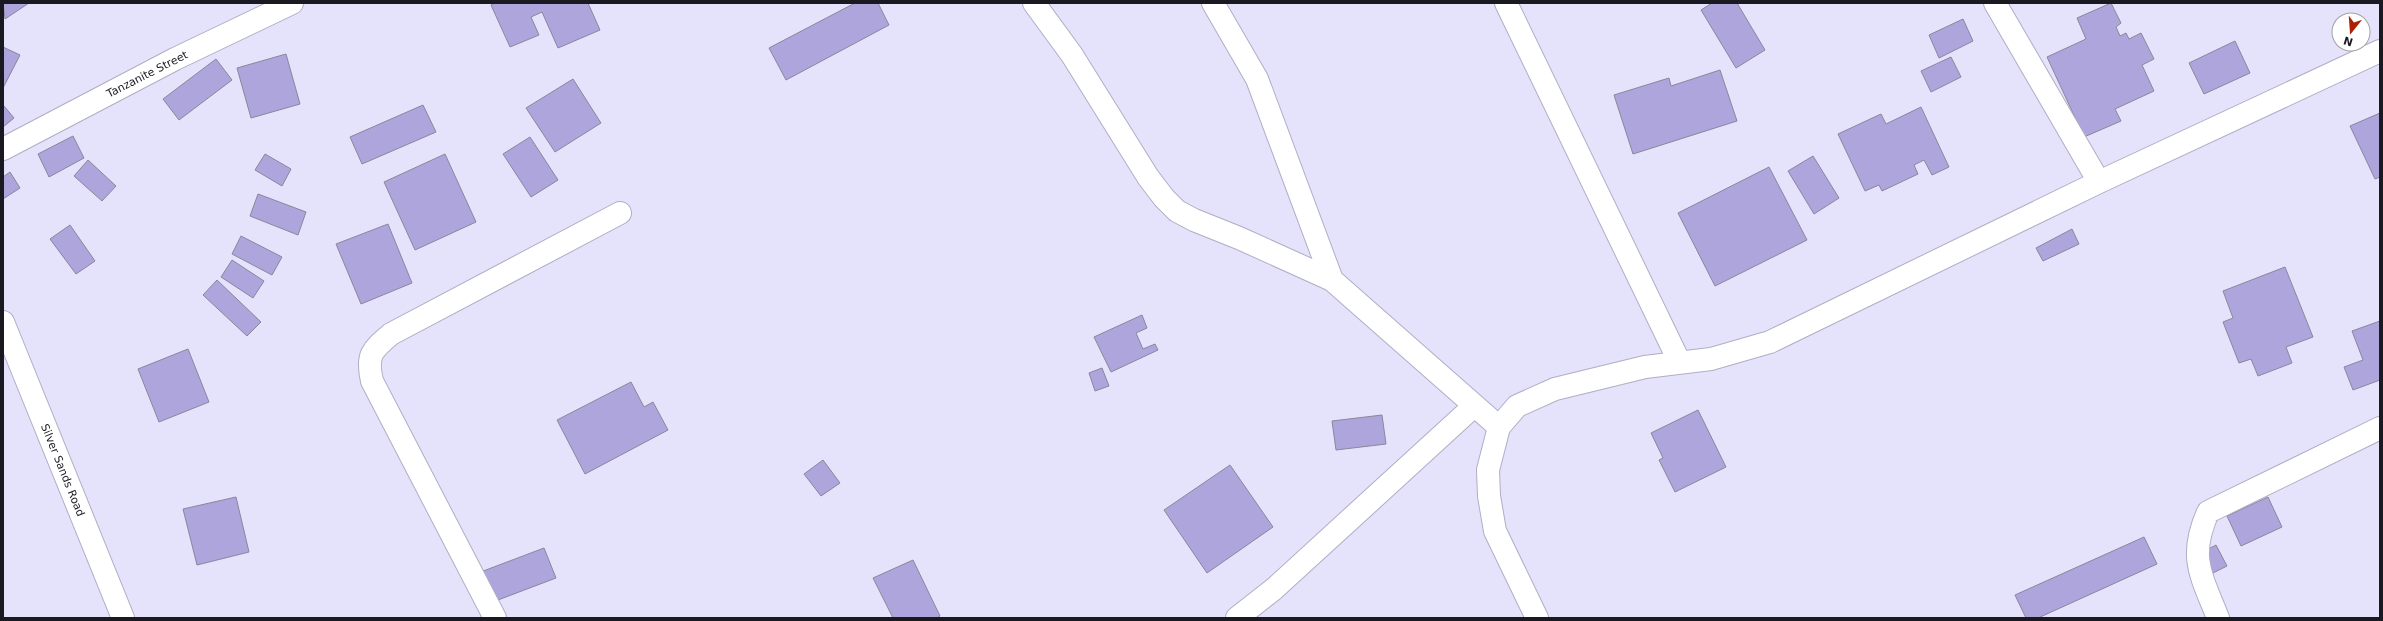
<svg xmlns="http://www.w3.org/2000/svg" width="2383" height="621" font-family="'DejaVu Sans',sans-serif">
	<style>
		.building { fill: #aea5dd; stroke: #89869c }
		.lines { fill: none; stroke-linecap: round; stroke-linejoin: round }
		.street-casing { stroke: #b1adc5; stroke-width: 24 }
		.secondary-casing { stroke: #b1adc5; stroke-width: 24 }
		.street { stroke: #fff; stroke-width: 22 }
		.secondary { stroke: #fff; stroke-width: 22 }
		.labels { text-anchor: middle; stroke-width: 3; stroke-linejoin: round; paint-order: stroke }
		.street-label { font-size: 11px; fill: #1a1821; stroke: #fff }
	</style>
	<rect width="100%" height="100%" fill="#e5e2fb"/>
	<path class="building" d="M 3,3 L 29,3 L 5,19 Z
		M 495,3 L 588,3 L 600,30 L 558,48 L 542,12 L 531,17 L 539,35 L 510,47 L 491,5 Z
		M 855,3 L 878,3 L 889,25 L 786,80 L 769,48 Z
		M 1712,3 L 1737,3 L 1765,50 L 1736,68 L 1701,10 Z
		M 2111,3 L 2121,23 L 2116,27 L 2120,36 L 2126,33 L 2129,39 L 2141,33 L 2154,59 L 2142,65 L 2154,91 L 2115,109 L 2121,121 L 2084,137 L 2047,57 L 2086,39 L 2077,18 Z
		M 1963,19 L 1973,41 L 1939,58 L 1929,35 Z
		M 2235,41 L 2250,73 L 2204,94 L 2189,63 Z
		M 3,47 L 20,55 L 3,88 Z
		M 286,54 L 300,104 L 251,118 L 237,68 Z
		M 1951,57 L 1961,77 L 1931,92 L 1921,71 Z
		M 216,59 L 232,80 L 179,120 L 163,99 Z
		M 1720,70 L 1737,121 L 1633,154 L 1614,95 L 1669,78 L 1671,86 Z
		M 573,79 L 601,123 L 555,152 L 526,108 Z
		M 423,105 L 436,132 L 362,164 L 350,137 Z
		M 4,106 L 14,118 L 3,127 L 3,107 Z
		M 1921,107 L 1949,167 L 1932,175 L 1924,160 L 1914,165 L 1918,174 L 1882,191 L 1879,185 L 1865,191 L 1838,134 L 1881,114 L 1886,124 Z
		M 2380,113 L 2380,177 L 2375,179 L 2350,126 Z
		M 73,136 L 84,158 L 49,177 L 38,154 Z
		M 530,137 L 558,180 L 531,197 L 503,154 Z
		M 265,154 L 291,169 L 282,186 L 255,170 Z
		M 445,154 L 476,222 L 415,250 L 384,182 Z
		M 1813,156 L 1839,198 L 1814,214 L 1788,171 Z
		M 88,160 L 116,186 L 102,201 L 74,176 Z
		M 1769,167 L 1807,240 L 1715,286 L 1678,213 Z
		M 10,172 L 20,188 L 3,199 L 3,177 Z
		M 258,194 L 306,212 L 298,235 L 250,216 Z
		M 388,224 L 412,283 L 361,304 L 336,244 Z
		M 70,225 L 95,261 L 76,274 L 50,239 Z
		M 2072,229 L 2079,244 L 2043,261 L 2036,248 Z
		M 241,236 L 282,257 L 272,275 L 232,254 Z
		M 232,260 L 264,281 L 253,298 L 221,277 Z
		M 2285,267 L 2313,337 L 2286,347 L 2292,363 L 2258,376 L 2251,359 L 2239,363 L 2223,322 L 2233,318 L 2223,291 Z
		M 217,280 L 261,322 L 247,336 L 203,295 Z
		M 1142,315 L 1147,328 L 1136,333 L 1143,349 L 1155,344 L 1158,350 L 1111,372 L 1094,337 Z
		M 2380,321 L 2380,380 L 2353,390 L 2344,367 L 2363,360 L 2352,331 Z
		M 188,349 L 209,402 L 159,422 L 138,369 Z
		M 1102,368 L 1109,386 L 1095,391 L 1089,373 Z
		M 631,382 L 644,407 L 653,402 L 668,430 L 585,474 L 557,420 Z
		M 1698,410 L 1726,467 L 1675,492 L 1659,460 L 1663,458 L 1651,433 Z
		M 1382,415 L 1386,444 L 1336,450 L 1332,421 Z
		M 823,460 L 840,483 L 821,496 L 804,474 Z
		M 1230,465 L 1273,527 L 1207,573 L 1164,510 Z
		M 236,497 L 249,552 L 197,565 L 183,509 Z
		M 2268,497 L 2282,527 L 2241,546 L 2227,516 Z
		M 2144,537 L 2157,564 L 2038,618 L 2026,618 L 2015,595 Z
		M 2216,545 L 2227,566 L 2209,575 L 2199,554 Z
		M 544,548 L 556,578 L 490,603 L 478,573 Z
		M 913,560 L 940,616 L 937,618 L 893,618 L 873,578 Z"/>
	<g class="lines">
		<g class="street-casing">
			<path id="street" d="M 1034,3 L 1072,55 L 1148,177 L 1164,198 L 1177,211 L 1194,220 L 1239,238 L 1332,280 L 1499,427
				M 1213,3 L 1257,79 L 1332,280
				M 1506,3 L 1679,361
				M 1995,3 L 2099,182
				M 3,149 L 175,59 L 292,3
				M 495,618 L 372,381 C 366,355 372,350 391,334 L 620,213
				M 1237,618 L 1274,589 L 1474,406
				M 1537,618 L 1495,531 L 1489,496 L 1488,470 L 1499,427 L 1517,406 L 1555,389 L 1645,367 L 1711,359 L 1770,342 L 2099,182 L 2380,51
				M 2218,618 C 2201,575 2188,557 2208,512 L 2380,428"/>
		</g>
		<g class="secondary-casing">
			<path id="secondary" d="M 3,322 L 123,618"/>
		</g>
		<use href="#street" class="street"/>
		<use href="#secondary" class="secondary"/>
	</g>
	<g class="labels">
		<g class="street-label">
			<text transform="translate(147 74) rotate(-27)" y="4">Tanzanite Street</text>
			<text transform="translate(63 470) rotate(68)" y="4">Silver Sands Road</text>
		</g>
	</g>
	<rect width="2383" height="621" fill="none" stroke="#1a1821" stroke-width="8"/>
	<g transform="translate(2351 32) rotate(197)"><circle r="19" fill="#ffffff" stroke="#a3a3a6"/>
	<path d="M0-3L7 15L0 10L-7 15Z" fill="#ae2004"/>
	<text y="-6" font-size="11" font-weight="bold" text-anchor="middle" fill="#1a1821">N</text>
	</g>
</svg>
